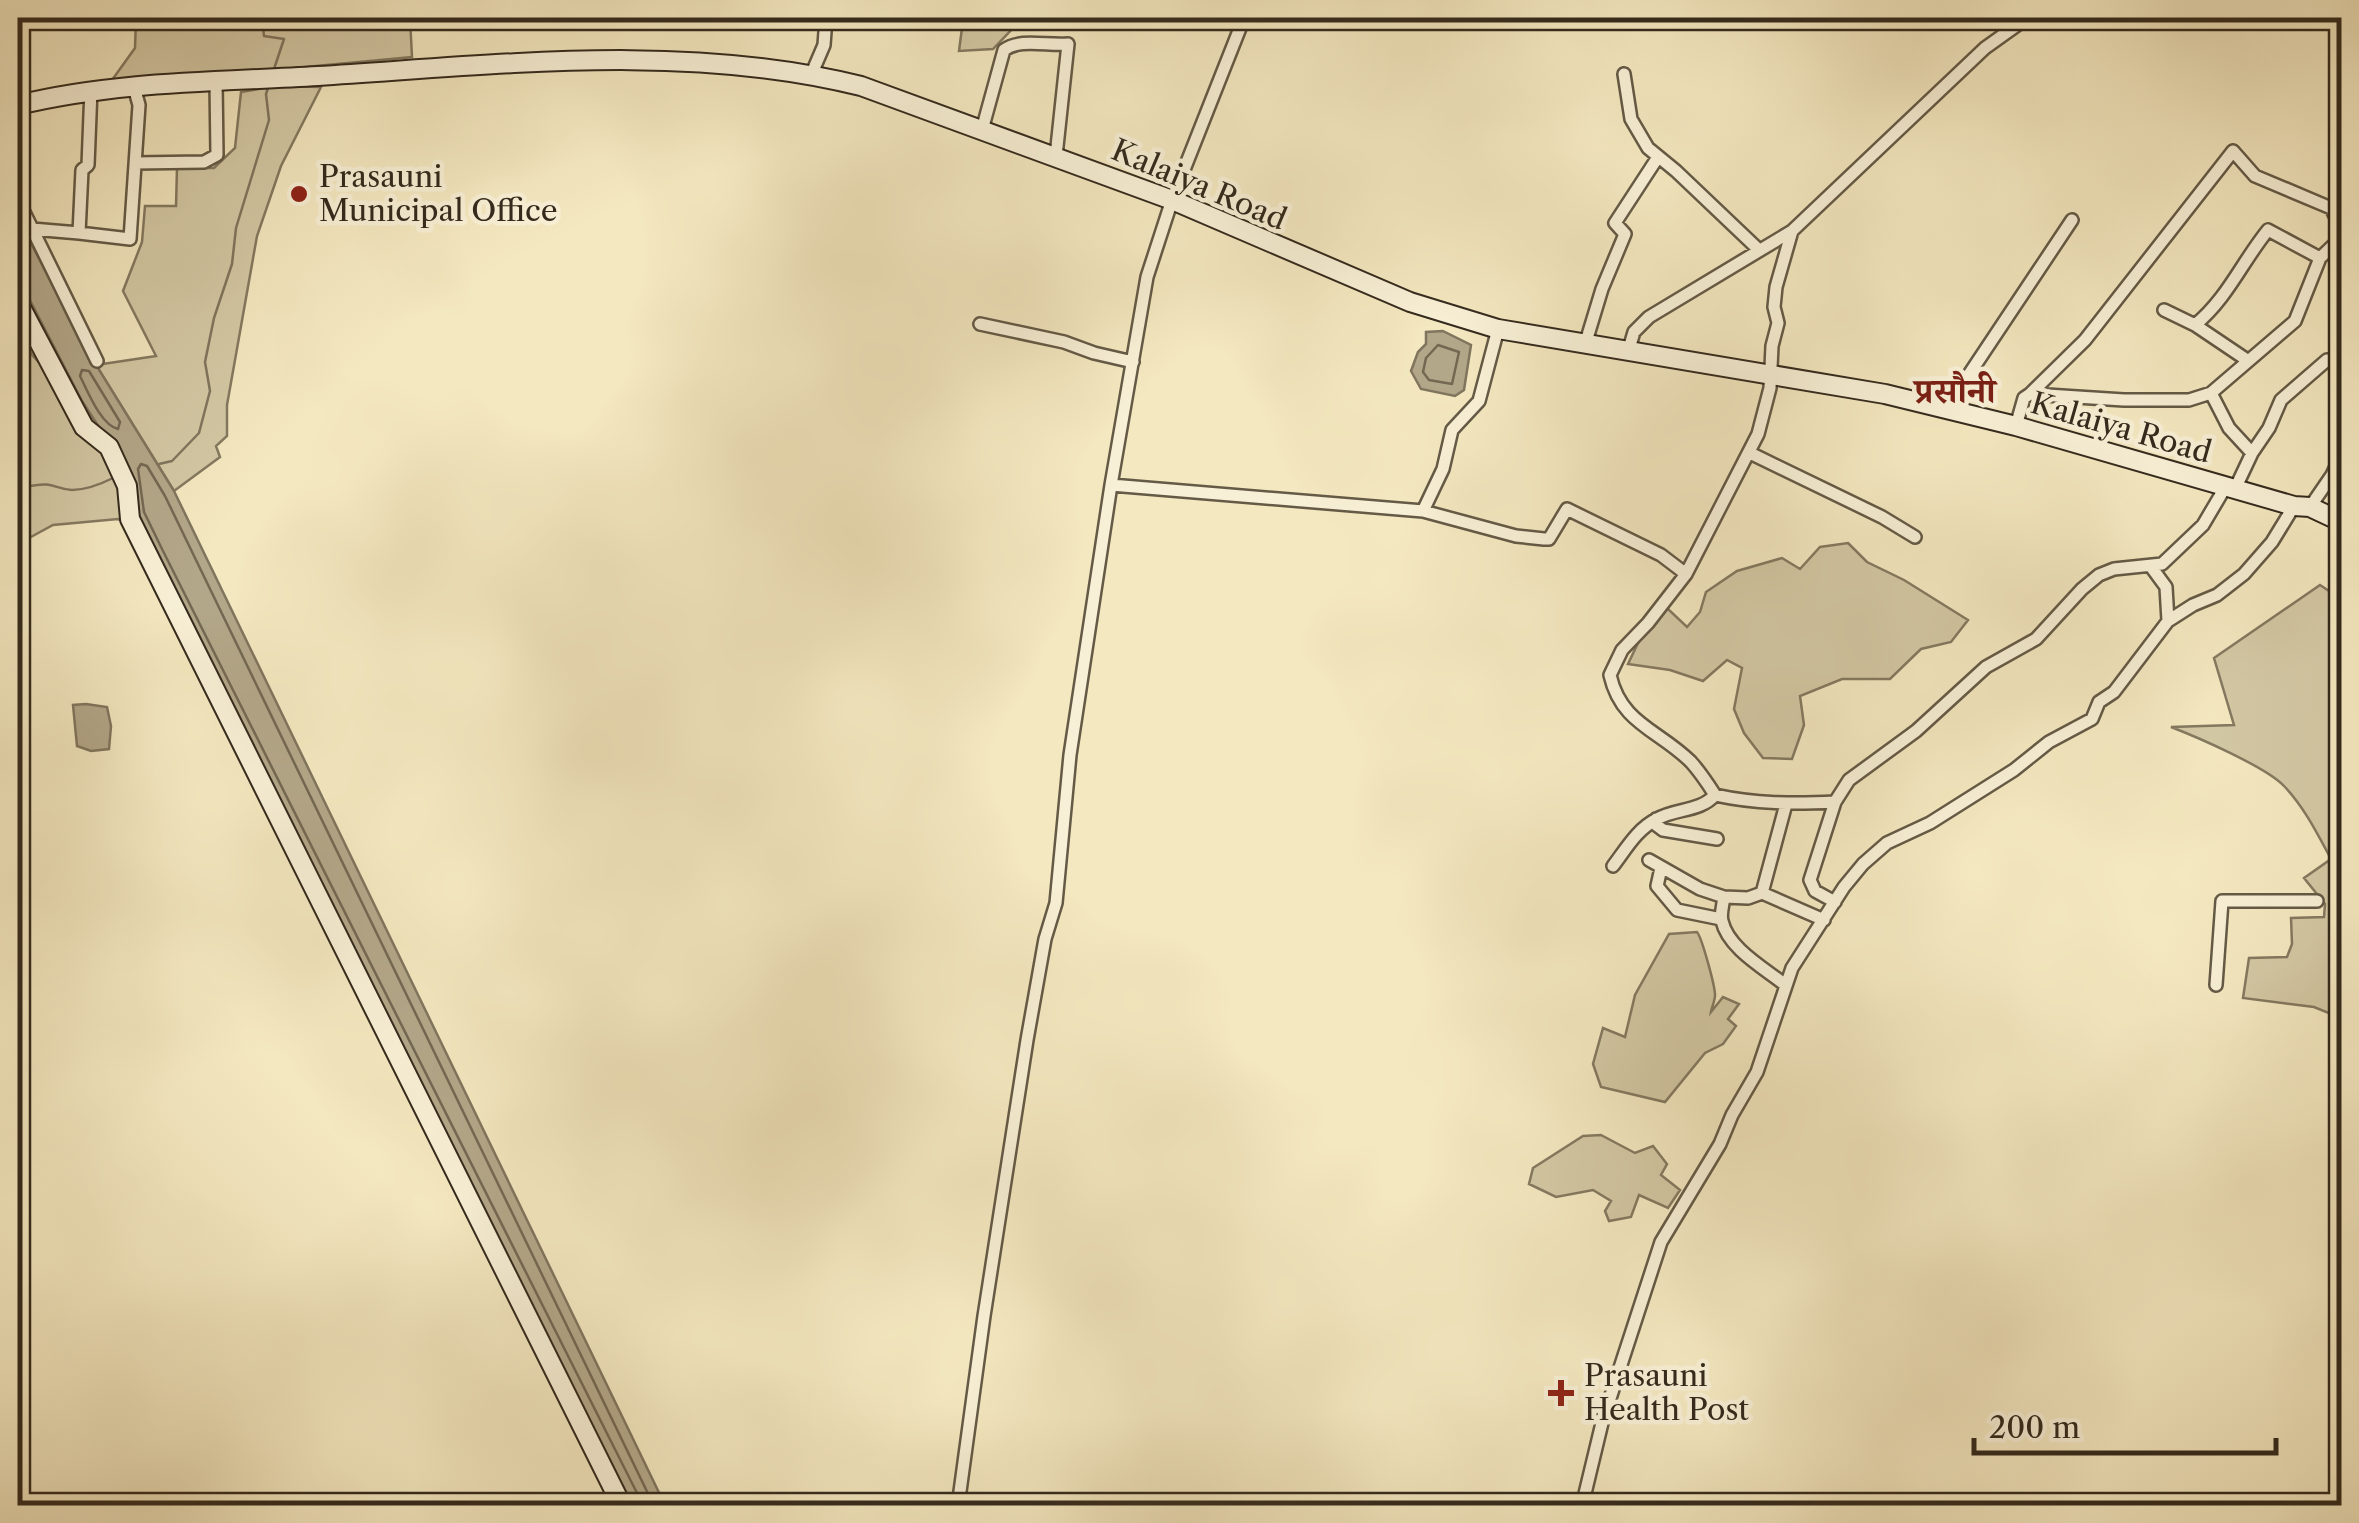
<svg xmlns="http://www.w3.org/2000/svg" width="2359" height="1523" font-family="'Libre Caslon Text','Noto Serif Devanagari',serif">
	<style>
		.green { fill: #d3c8a4; stroke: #847960; stroke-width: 2.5 }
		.water { fill: #b3a789; stroke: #80755e; stroke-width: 2.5 }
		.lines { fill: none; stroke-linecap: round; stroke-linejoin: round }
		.shore { stroke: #746853; stroke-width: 2.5 }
		.stream { stroke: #80755e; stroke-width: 2.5 }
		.minor-casing { stroke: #645a46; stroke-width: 16 }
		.secondary-casing { stroke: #342a1d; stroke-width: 22 }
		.minor { stroke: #f8f0d6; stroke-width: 11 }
		.secondary { stroke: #f8f0d6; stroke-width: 18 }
		.poi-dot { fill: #8f2418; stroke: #f8f0d6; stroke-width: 4 }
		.labels { text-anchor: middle; stroke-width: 9; stroke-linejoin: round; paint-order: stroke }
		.poi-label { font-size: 30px; fill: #342a1d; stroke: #f8f0d6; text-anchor: start }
		.street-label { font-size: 30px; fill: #342a1d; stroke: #f8f0d6 }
		.quarter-label { font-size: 35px; font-weight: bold; fill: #7a1f14; stroke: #f8f0d6 }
	</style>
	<rect width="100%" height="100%" fill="#f4e8c0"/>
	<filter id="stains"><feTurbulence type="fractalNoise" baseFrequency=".002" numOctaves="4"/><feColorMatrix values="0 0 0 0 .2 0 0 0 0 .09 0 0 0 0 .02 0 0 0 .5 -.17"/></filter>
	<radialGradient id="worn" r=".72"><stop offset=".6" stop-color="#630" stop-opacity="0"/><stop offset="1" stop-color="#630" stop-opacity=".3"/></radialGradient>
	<path class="green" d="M 136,18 L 410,18 L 412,57 L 242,73 L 112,80 L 135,48 Z
		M 953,18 L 1018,18 L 1015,26 L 993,49 L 959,51 L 962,28 Z
		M 277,86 L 321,87 L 281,166 L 257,236 L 227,405 L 227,436 L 216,446 L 220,457 L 174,491 L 96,365 L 156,356 L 123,291 L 142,242 L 145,206 L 176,206 L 177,168 L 214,168 L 235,148 L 241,92 Z
		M 18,326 L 32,355 L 53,377 L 110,460 L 120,480 L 128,525 L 118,519 L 53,525 L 18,544 Z
		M 1848,543 L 1867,562 L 1904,580 L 1968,620 L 1951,642 L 1921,649 L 1890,679 L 1842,679 L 1800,696 L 1804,725 L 1792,759 L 1763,758 L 1744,733 L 1734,709 L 1742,668 L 1727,660 L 1703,681 L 1670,670 L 1628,664 L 1639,641 L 1667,608 L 1687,627 L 1700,612 L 1706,592 L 1737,571 L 1782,558 L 1800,569 L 1820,547 Z
		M 2320,585 L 2341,599 L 2341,1018 L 2314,1007 L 2243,998 L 2249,958 L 2287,957 L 2292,944 L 2291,918 L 2324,917 L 2325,904 L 2304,878 L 2331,859 C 2317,833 2304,807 2284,786 C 2266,767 2197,737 2171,727 L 2234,725 L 2214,658 Z
		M 1697,932 C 1702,938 1715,986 1715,995 C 1715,1001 1712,1006 1711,1012 L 1723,997 L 1739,1004 L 1728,1019 L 1736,1026 L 1723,1044 L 1705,1053 L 1665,1102 L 1601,1087 L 1593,1064 L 1603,1028 L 1625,1037 L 1635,995 L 1669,934 Z
		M 1601,1135 L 1635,1153 L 1653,1146 L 1667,1164 L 1661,1175 L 1680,1190 L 1668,1208 L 1639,1195 L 1631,1217 L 1609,1221 L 1605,1211 L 1611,1201 L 1593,1190 L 1556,1197 L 1529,1184 L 1533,1168 L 1583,1136 Z"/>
	<path class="water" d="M 18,219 L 96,365 L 174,491 L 665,1505 L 632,1505 L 153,554 L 103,433 L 82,401 L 18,277 Z
		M 1443,331 L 1471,345 L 1464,390 L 1455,396 L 1421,389 L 1411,371 L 1418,352 L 1426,344 L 1426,332 Z
		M 86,704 L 107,707 L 111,726 L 109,749 L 91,751 L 77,746 L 73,705 Z"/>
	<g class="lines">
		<path class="shore" d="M 1438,345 L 1459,352 L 1452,384 L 1429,380 L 1423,372 L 1426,358 Z
			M 82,370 L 89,371 L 120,422 L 118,429 C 101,425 88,392 80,376 Z
			M 640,1506 L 639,1497 L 162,549 L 144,512 L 138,469 L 141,464 L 147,466 L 165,496 L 654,1506"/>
		<path class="stream" d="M 262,18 L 264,36 L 284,39 L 273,72
			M 159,464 L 172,461 L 199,433 L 210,391 L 205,362 L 214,318 L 232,264 L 236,228 L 269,120 L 266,94 L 269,85
			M 18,503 L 30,486 C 54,481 54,489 72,490 C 86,490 101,484 113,478"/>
		<g class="minor-casing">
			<path id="minor" d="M 1244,18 L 1172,200 L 1147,277 L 1111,485 L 1423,511 L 1516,536 L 1544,539 L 1549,539 L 1567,509 L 1661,555 L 1686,574
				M 812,73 L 824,45 L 826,18
				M 1624,74 L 1631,119 L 1648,148 L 1676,171 L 1758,249
				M 91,89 L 88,165 L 82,170 L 79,233 L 130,239 L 139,105 L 134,87
				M 982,130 L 1004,50 C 1020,38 1047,46 1068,44 L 1056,156
				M 135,163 L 204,162 L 217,155 L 216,82
				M 18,200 L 97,361
				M 32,229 L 79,233
				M 1792,231 L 1776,287 L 1774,307 L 1778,323 L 1772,346 L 1770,388 L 1758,434 L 1686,574 L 1648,623 L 1622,650 L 1610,675 C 1621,724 1659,730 1691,762 C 1700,772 1708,784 1715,795 C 1756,804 1794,804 1835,802
				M 2164,310 L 2195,325 L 2247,360
				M 980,324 L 1064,342 L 1094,353 L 1133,362
				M 2195,325 C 2227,299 2242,262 2268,230 L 2320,258
				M 1585,345 L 1602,289 L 1625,234 L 1615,223 L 1658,157
				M 1628,352 L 1634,332 L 1649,317 L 1792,231 L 1985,48 L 2027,18
				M 2211,393 L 2229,428 L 2252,453 L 2235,489
				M 2030,394 L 2085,340 L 2233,151 L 2255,176 L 2331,208 L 2342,229
				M 1946,409 L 2072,220
				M 2016,426 L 2024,398 L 2030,394 L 2124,400 L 2189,400 L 2211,393 L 2295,321 L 2320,258 L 2342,237
				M 1750,453 L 1882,517 L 1915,537
				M 2252,453 L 2269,428 L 2281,400 L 2327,360 L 2342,360
				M 2310,507 L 2332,475 L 2342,454
				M 1423,511 L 1443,469 L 1452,430 L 1479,401 L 1498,329
				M 2152,568 L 2166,587 L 2168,621
				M 1656,819 L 1655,824 L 1663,830 L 1717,839
				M 1649,860 L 1700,889 L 1724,897 C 1723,905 1720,914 1722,921 C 1728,948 1764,968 1784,984
				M 1613,866 C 1626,849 1637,829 1657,819 C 1676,808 1700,812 1715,795
				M 1661,868 L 1657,886 L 1677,910 L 1721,919
				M 1762,893 L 1824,920
				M 1724,897 L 1748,898 L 1762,893 L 1786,804
				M 1835,902 L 1815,891 L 1810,880 L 1835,802 L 1849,780 L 1916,731 L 1986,667 L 2036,639 L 2082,589 L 2099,575 L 2114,569 L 2162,564 L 2203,525 L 2226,486
				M 2216,985 L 2222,901 L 2317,901
				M 958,1506 L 984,1316 L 1027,1040 L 1045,939 L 1056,903 L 1070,755 L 1111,485
				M 1582,1506 L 1602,1423 L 1661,1242 L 1720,1144 L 1732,1115 L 1757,1072 L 1792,968 L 1844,887 L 1863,864 L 1887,843 L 1930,823 L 2014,770 L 2049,742 L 2092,719 L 2099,702 L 2114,692 L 2168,621 L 2193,605 L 2217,595 L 2244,574 L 2272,542 L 2294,506
				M 2320,1506 L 2342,1498"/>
		</g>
		<g class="secondary-casing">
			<path id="secondary" d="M 18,105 C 116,81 218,82 318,76 C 497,65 684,42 861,86 L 1172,200 L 1410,302 L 1498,329 L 1885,394 L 2016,426 L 2294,506 L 2310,507 L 2342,522
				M 18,302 L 84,427 L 109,447 L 127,486 L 130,519 L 622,1506"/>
		</g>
		<use href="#minor" class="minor"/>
		<use href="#secondary" class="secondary"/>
	</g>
	<g class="poi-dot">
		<circle cx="299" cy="194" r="10"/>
		<path d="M1556 1378h10v10h10v10h-10v10h-10v-10h-10v-10h10z"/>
	</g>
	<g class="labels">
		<g class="poi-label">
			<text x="319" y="187">Prasauni<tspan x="319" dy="34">Municipal Office</tspan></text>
			<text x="1584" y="1386">Prasauni<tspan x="1584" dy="34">Health Post</tspan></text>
		</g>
		<g class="street-label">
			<text transform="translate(1199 185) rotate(23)" y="10">Kalaiya Road</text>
			<text transform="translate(2121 428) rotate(16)" y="10">Kalaiya Road</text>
		</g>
		<g class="quarter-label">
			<text x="1955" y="403">प्रसौनी</text>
		</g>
	</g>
	<rect width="2359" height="1523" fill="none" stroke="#f4e8c0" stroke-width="60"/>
	<rect x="20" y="20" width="2319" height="1483" fill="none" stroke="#342a1d" stroke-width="5"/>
	<rect x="30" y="30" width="2299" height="1463" fill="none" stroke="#342a1d" stroke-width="2.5"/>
	<path d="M1974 1438v15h302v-15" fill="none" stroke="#342a1d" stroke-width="5"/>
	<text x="1989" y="1438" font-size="30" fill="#342a1d" stroke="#f8f0d6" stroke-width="8" paint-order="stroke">200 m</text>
	<rect width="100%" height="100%" filter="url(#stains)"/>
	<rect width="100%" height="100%" fill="url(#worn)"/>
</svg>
